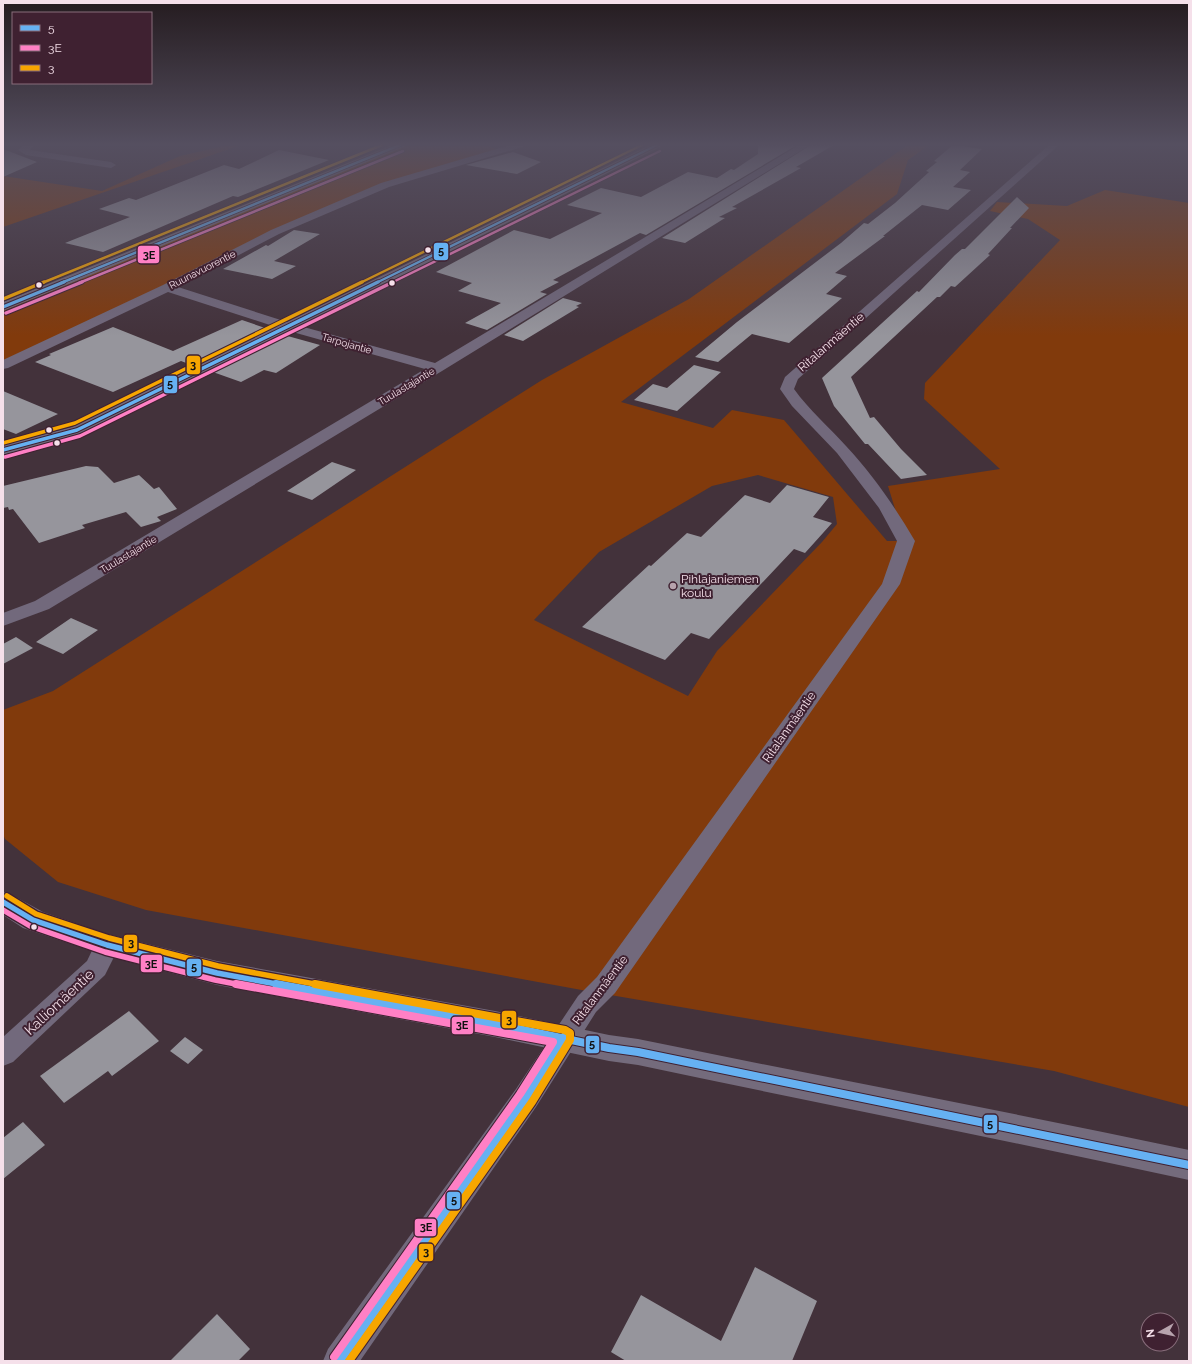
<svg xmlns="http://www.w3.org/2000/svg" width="1192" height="1364" font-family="Raleway,sans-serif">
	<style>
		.green { fill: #813a0c; fill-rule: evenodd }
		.building { fill: #96959c }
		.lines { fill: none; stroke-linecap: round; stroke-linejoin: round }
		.street { fill: #72697c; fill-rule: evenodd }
		.secondary { fill: #746b7c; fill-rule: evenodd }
		.bus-1-far3-casing { stroke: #3f2131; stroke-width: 4 }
		.bus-1-far2-casing { stroke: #3f2131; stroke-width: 5.5 }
		.bus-1-far1-casing { stroke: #3f2131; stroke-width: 8 }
		.bus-1-casing { stroke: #3f2131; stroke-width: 10 }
		.bus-2-far3-casing { stroke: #3f2131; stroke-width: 4 }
		.bus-2-far2-casing { stroke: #3f2131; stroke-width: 5.5 }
		.bus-2-far1-casing { stroke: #3f2131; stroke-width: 8 }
		.bus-2-casing { stroke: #3f2131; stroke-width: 10 }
		.bus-3-far3-casing { stroke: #3f2131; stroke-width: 4 }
		.bus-3-far2-casing { stroke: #3f2131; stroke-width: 5.5 }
		.bus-3-far1-casing { stroke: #3f2131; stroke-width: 8 }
		.bus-3-casing { stroke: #3f2131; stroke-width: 10 }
		.bus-1-far3 { stroke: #66b1f2; stroke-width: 2.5 }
		.bus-1-far2 { stroke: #66b1f2; stroke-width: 3.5 }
		.bus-1-far1 { stroke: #66b1f2; stroke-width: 5.5 }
		.bus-1 { stroke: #66b1f2; stroke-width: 8 }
		.bus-2-far3 { stroke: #ff80c5; stroke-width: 2.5 }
		.bus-2-far2 { stroke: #ff80c5; stroke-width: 3.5 }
		.bus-2-far1 { stroke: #ff80c5; stroke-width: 5.5 }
		.bus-2 { stroke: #ff80c5; stroke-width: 8 }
		.bus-3-far3 { stroke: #f7a600; stroke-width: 2.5 }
		.bus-3-far2 { stroke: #f7a600; stroke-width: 3.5 }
		.bus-3-far1 { stroke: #f7a600; stroke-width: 5.5 }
		.bus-3 { stroke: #f7a600; stroke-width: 8 }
		.bus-dot { fill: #f5e0ea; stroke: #3f2131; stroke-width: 1.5 }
		.poi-dot { fill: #b7a3ad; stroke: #3f2131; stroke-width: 1.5 }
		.labels { text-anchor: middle; stroke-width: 4; stroke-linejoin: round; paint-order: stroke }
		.far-street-label { font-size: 10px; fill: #f5e0ea; stroke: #3f2131 }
		.street-label { font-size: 12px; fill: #f5e0ea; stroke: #3f2131 }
		.poi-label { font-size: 12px; fill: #f5e0ea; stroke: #3f2131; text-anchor: start }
		.near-street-label { font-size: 14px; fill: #f5e0ea; stroke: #3f2131 }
		.line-badge { stroke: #3f2131; stroke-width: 1.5 }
		.pale-badge-label { font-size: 11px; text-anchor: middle; font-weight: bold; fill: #111 }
	</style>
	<rect width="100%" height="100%" fill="#43323b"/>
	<path class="green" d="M 228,145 L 241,145 L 3,227 L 3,176 L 102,191 L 180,156 Z
		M 400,145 L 486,145 L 499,150 L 385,185 L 275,232 L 3,365 L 3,307 Z
		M 906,145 L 929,145 L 908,160 L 897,194 L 621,402 L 713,428 L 732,410 L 784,420 L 887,541 L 905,541 L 888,486 L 1000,469 L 924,399 L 925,383 L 1060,240 L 1028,219 L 990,211 L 997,202 L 1067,206 L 1105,190 L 1189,203 L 1189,1107 L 1054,1071 L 587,991 L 146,910 L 58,882 L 5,839 L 3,834 L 3,710 L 53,691 L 542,380 L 689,299 L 905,147 ZM 758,475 L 833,497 L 837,524 L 822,542 L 717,651 L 688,696 L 534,620 L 599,552 L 712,486 Z"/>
	<path class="building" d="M 758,145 L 797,145 L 646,235 L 640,233 L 553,280 L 559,282 L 540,292 L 547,294 L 487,330 L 465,323 L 501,303 L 458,291 L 472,283 L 436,272 L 514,230 L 550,239 L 602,213 L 567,205 L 601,188 L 641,197 L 688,172 L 717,178 L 731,169 L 734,170 L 758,154 Z
		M 811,145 L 834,145 L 796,167 L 801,168 L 732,207 L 737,208 L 719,217 L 725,218 L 685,243 L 662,238 Z
		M 953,145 L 982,149 L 960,170 L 970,172 L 953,187 L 971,190 L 948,210 L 922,205 L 883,236 L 885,236 L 835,273 L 847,276 L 826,294 L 842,298 L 789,343 L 752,334 L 718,362 L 695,357 L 737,322 L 841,243 L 864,223 L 868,224 L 895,203 L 929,172 L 926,171 L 937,162 L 934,161 Z
		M 3,149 L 37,162 L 3,177 Z
		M 279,150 L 329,160 L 238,197 L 233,196 L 103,252 L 65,243 L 130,217 L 99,209 L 129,198 L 136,200 L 224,165 L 239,169 Z
		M 513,152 L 541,162 L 517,174 L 466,165 Z
		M 1017,197 L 1029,208 L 1010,228 L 1012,228 L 988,254 L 990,255 L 955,287 L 951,286 L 940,297 L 937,297 L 851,377 L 870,418 L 874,417 L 901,449 L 927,475 L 901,479 L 868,444 L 865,444 L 834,406 L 822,378 L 917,291 L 919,292 L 955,255 L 962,249 L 965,249 Z
		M 294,230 L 320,234 L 274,261 L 296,266 L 272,279 L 223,269 L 266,245 L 268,246 Z
		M 563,298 L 582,303 L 576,306 L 579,307 L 523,341 L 504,335 Z
		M 242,320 L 268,329 L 194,366 L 181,361 L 113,392 L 35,362 L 51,355 L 49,354 L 113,327 L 173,351 Z
		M 284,335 L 320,345 L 276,373 L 264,370 L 241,382 L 210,371 Z
		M 694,365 L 721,372 L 677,411 L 634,400 L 653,384 L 667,388 Z
		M 3,391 L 58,414 L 16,434 L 3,429 Z
		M 332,462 L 356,470 L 312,500 L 287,491 Z
		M 86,466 L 98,467 L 114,483 L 139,475 L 154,489 L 159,487 L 177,509 L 157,517 L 161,521 L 141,527 L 126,512 L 82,525 L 85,528 L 39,543 L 13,509 L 9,510 L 8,507 L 3,508 L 3,486 Z
		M 787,485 L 829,497 L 813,517 L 832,523 L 805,553 L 794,549 L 709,639 L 691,633 L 665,660 L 582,627 L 649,565 L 651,566 L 687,533 L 701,537 L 745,495 L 770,503 Z
		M 71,618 L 98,630 L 63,654 L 36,642 Z
		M 16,637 L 33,648 L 3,664 L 3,644 Z
		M 129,1011 L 159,1041 L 112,1076 L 108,1071 L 64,1103 L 40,1076 Z
		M 185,1037 L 203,1050 L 188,1064 L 170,1051 Z
		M 23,1122 L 45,1145 L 3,1179 L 3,1138 Z
		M 755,1267 L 817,1301 L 792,1361 L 626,1361 L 611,1352 L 641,1295 L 721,1341 Z
		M 217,1314 L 250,1349 L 238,1361 L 170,1361 Z"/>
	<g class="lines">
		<path class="street" d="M 24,145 L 34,145 L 30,150 L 111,162 L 116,165 L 111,168 L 26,155 L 18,150 Z
			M 510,145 L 524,145 L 522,147 L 389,187 L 279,234 L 178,287 L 287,322 L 650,145 L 661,145 L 660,147 L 300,326 L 435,363 L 799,145 L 810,145 L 442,371 L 49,609 L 3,626 L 3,613 L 35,601 L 425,369 L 289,331 L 82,433 L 3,455 L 3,445 L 72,427 L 276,327 L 168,292 L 8,368 L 3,369 L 3,360 L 163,285 L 271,230 L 381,183 Z
			M 1049,145 L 1059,145 L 798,379 L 794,389 C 809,410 829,427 846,446 C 873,475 895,507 915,541 L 900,584 L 615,993 L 596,1012 L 536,1107 L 360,1361 L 323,1361 L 328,1349 L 516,1089 L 578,996 L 597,977 L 882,584 L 897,541 L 879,508 L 837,453 L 792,406 L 780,389 L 785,377 Z
			M 107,935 L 116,938 L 120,945 L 105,975 L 13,1062 L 3,1066 L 3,1037 L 87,961 L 98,938 Z"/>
		<path class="secondary" d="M 392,145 L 405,145 L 404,147 L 3,311 L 3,302 Z
			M 3,892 L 12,895 L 43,912 L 107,934 L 217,961 L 495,1011 L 609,1035 L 638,1039 C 822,1077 1006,1111 1189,1150 L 1189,1180 C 1006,1140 822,1104 638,1065 L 609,1061 L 495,1037 L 217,985 L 107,956 L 23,928 L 3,915 Z"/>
		<g class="bus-1-far3-casing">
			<path id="bus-1-far3" d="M 61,283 L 400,145
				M 376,283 L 657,145"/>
		</g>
		<g class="bus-1-far2-casing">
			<path id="bus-1-far2" d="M 3,307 L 64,282
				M 3,450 L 77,430 L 378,282"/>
		</g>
		<g class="bus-1-far1-casing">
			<path id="bus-1-far1" d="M 3,902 L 33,920 L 107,945 L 217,973 L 282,985"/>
		</g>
		<g class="bus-1-casing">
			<path id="bus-1" d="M 276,984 L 495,1024 L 609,1048 L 638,1052 L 1189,1165
				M 340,1361 L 526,1098 L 564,1037"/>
		</g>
		<g class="bus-2-far3-casing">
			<path id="bus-2-far3" d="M 79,283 L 403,151
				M 391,283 L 660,151"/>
		</g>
		<g class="bus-2-far2-casing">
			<path id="bus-2-far2" d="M 6,313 L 82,282
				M 5,457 L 80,436 L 393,282"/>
		</g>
		<g class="bus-2-far1-casing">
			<path id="bus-2-far1" d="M 3,910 L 30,926 L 105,952 L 215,980 L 241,985"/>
		</g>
		<g class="bus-2-casing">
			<path id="bus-2" d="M 236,984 L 553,1042 L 520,1094 L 334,1357"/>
		</g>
		<g class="bus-3-far3-casing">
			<path id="bus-3-far3" d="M 42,283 L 382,145
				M 360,283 L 642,145"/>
		</g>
		<g class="bus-3-far2-casing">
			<path id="bus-3-far2" d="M 3,299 L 44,282
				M 3,443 L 75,423 L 362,282"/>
		</g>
		<g class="bus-3-far1-casing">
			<path id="bus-3-far1" d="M 7,896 L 36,914 L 109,938 L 218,966 L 320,985"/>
		</g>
		<g class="bus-3-casing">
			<path id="bus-3" d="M 315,984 L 565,1030 L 570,1033 L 570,1040 L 532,1102 L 349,1361"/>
		</g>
		<use href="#bus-1-far3" class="bus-1-far3"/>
		<use href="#bus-1-far2" class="bus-1-far2"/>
		<use href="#bus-1-far1" class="bus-1-far1"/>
		<use href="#bus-1" class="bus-1"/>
		<use href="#bus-2-far3" class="bus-2-far3"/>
		<use href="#bus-2-far2" class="bus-2-far2"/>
		<use href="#bus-2-far1" class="bus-2-far1"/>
		<use href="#bus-2" class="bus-2"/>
		<use href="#bus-3-far3" class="bus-3-far3"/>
		<use href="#bus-3-far2" class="bus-3-far2"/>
		<use href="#bus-3-far1" class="bus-3-far1"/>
		<use href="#bus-3" class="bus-3"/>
	</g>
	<linearGradient id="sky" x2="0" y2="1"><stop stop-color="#251c20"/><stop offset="0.43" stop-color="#554f60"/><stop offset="1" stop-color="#554f60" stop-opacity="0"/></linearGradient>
	<rect width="1192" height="336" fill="url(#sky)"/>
	<g class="bus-dot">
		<circle cx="428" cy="250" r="3.5"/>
		<circle cx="392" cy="283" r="3.5"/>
		<circle cx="39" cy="285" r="3.5"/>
		<circle cx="49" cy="430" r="3.5"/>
		<circle cx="57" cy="443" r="3.5"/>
		<circle cx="34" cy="927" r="3.5"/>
	</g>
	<circle class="poi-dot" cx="673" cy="586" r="4"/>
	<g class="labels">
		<g class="far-street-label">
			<text transform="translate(202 269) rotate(-27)" y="4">Ruunavuorentie</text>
			<text transform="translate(347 343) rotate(16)" y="4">Tarpojantie</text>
			<text transform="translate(406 386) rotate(-31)" y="4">Tuulastajantie</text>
			<text transform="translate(128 554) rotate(-31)" y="4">Tuulastajantie</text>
		</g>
		<g class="street-label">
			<text transform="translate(831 342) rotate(-41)" y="4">Ritalanmäentie</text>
			<text transform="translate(789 727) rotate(-55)" y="4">Ritalanmäentie</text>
			<text transform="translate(600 990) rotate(-53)" y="4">Ritalanmäentie</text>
		</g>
		<g class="poi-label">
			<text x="681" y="583">Pihlajaniemen<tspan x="681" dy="14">koulu</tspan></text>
		</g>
		<g class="near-street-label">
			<text transform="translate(59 1002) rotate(-43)" y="5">Kalliomäentie</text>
		</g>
	</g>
	<g class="line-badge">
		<rect x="433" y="242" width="16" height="19" rx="4" fill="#66b1f2"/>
		<rect x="137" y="245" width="23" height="19" rx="4" fill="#ff80c5"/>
		<rect x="186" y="355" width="15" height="20" rx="4" fill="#f7a600"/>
		<rect x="163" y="375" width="15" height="19" rx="4" fill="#66b1f2"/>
		<rect x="123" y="934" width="15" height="19" rx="4" fill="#f7a600"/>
		<rect x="140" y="954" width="23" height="19" rx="4" fill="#ff80c5"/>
		<rect x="186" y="958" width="16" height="19" rx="4" fill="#66b1f2"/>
		<rect x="501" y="1010" width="16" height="19" rx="4" fill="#f7a600"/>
		<rect x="451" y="1016" width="23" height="19" rx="4" fill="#ff80c5"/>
		<rect x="585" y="1035" width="15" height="19" rx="4" fill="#66b1f2"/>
		<rect x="983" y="1114" width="15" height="20" rx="4" fill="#66b1f2"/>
		<rect x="446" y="1191" width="15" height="19" rx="4" fill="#66b1f2"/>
		<rect x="414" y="1218" width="23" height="19" rx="4" fill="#ff80c5"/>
		<rect x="418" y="1243" width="16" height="19" rx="4" fill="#f7a600"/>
	</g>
	<g class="pale-badge-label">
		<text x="441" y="255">5</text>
		<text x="149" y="259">3E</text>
		<text x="193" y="369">3</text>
		<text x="170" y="388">5</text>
		<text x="131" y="947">3</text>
		<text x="151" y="968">3E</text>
		<text x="194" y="971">5</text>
		<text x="509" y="1024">3</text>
		<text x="462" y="1029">3E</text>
		<text x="592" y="1048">5</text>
		<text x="990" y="1128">5</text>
		<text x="454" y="1204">5</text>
		<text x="426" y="1231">3E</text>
		<text x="426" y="1256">3</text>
	</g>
	<rect width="1192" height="1364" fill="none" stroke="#f5e0ea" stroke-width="8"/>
	<rect x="12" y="12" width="140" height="72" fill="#3f2131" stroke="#886d7b"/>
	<rect x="20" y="25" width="20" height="6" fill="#66b1f2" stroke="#886d7b"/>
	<text x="48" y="32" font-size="12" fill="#f5e0ea">5</text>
	<rect x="20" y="45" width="20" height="6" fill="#ff80c5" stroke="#886d7b"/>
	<text x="48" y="52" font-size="12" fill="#f5e0ea">3E</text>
	<rect x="20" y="65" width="20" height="6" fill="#f7a600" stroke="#886d7b"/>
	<text x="48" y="72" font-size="12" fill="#f5e0ea">3</text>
	<g transform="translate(1160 1332) rotate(262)"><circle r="19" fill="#3f2131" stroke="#886d7b"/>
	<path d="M0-3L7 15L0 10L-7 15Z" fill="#b7a3ad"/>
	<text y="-6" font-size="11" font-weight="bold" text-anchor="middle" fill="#f5e0ea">N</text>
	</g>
</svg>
